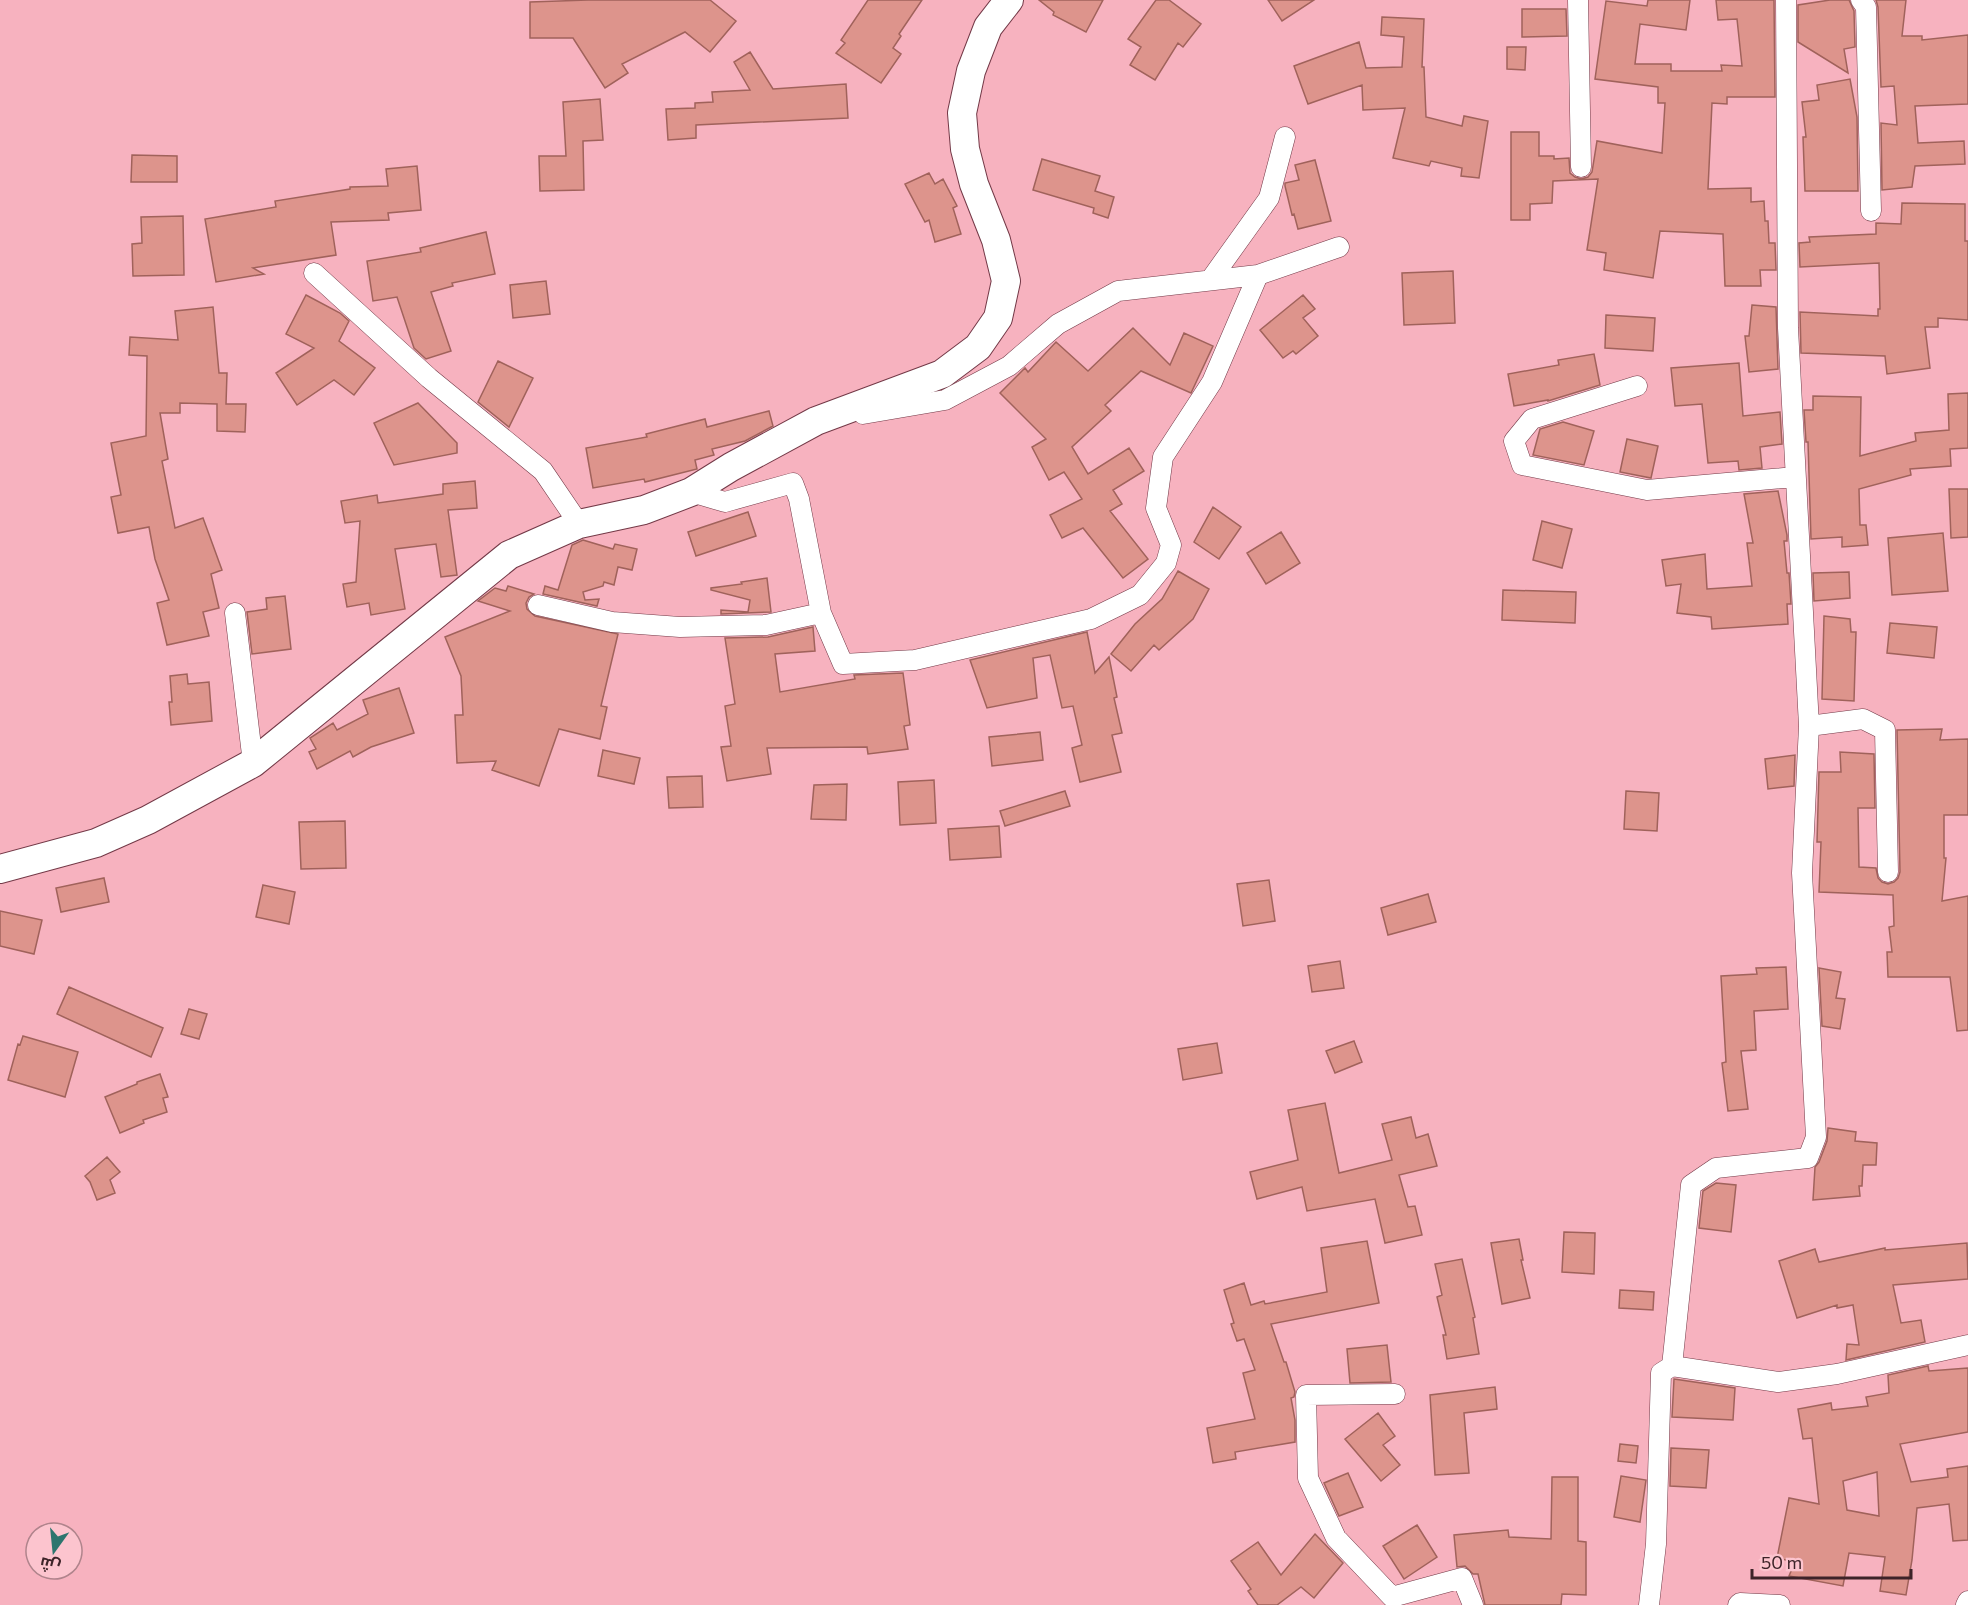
<svg xmlns="http://www.w3.org/2000/svg" width="1968" height="1605" font-family="Commissioner,Cairo,sans-serif">
	<style>
		.building { fill: #dd948c; stroke: #a0625b; stroke-width: 1.5; fill-rule: evenodd }
		.lines { fill: none; stroke-linecap: round; stroke-linejoin: round }
		.street-casing { stroke: #733947; stroke-width: 21 }
		.secondary-casing { stroke: #733947; stroke-width: 30 }
		.street { stroke: #fff; stroke-width: 20 }
		.secondary { stroke: #fff; stroke-width: 28 }
	</style>
	<rect width="100%" height="100%" fill="#f7b2bf"/>
	<path class="building" d="M 588,0 L 710,0 L 736,21 L 710,52 L 685,32 L 622,64 L 628,73 L 605,88 L 573,38 L 530,38 L 530,2 Z
		M 868,0 L 922,0 L 899,34 L 901,36 L 893,48 L 901,54 L 881,83 L 836,53 L 845,43 L 841,40 Z
		M 1039,0 L 1103,0 L 1086,32 L 1053,15 L 1054,12 Z
		M 1156,0 L 1169,0 L 1201,24 L 1183,47 L 1178,43 L 1155,80 L 1130,65 L 1141,47 L 1128,39 Z
		M 1268,0 L 1314,0 L 1282,21 Z
		M 1648,0 L 1690,0 L 1686,30 L 1640,24 L 1635,64 L 1671,64 L 1671,71 L 1722,71 L 1721,65 L 1742,66 L 1737,19 L 1718,20 L 1716,0 L 1774,0 L 1775,97 L 1727,97 L 1727,104 L 1712,103 L 1708,189 L 1751,188 L 1751,202 L 1764,201 L 1765,221 L 1768,221 L 1769,243 L 1775,243 L 1776,270 L 1760,270 L 1761,286 L 1725,286 L 1723,234 L 1660,231 L 1653,278 L 1604,270 L 1606,253 L 1587,250 L 1598,179 L 1553,181 L 1552,203 L 1530,204 L 1530,220 L 1511,220 L 1511,132 L 1539,132 L 1539,156 L 1554,156 L 1554,159 L 1569,158 L 1570,173 L 1575,177 L 1581,179 L 1588,177 L 1592,172 L 1597,141 L 1662,153 L 1665,103 L 1658,103 L 1658,87 L 1595,79 L 1606,1 L 1647,6 Z
		M 1830,0 L 1849,0 L 1854,11 L 1855,47 L 1844,49 L 1848,73 L 1798,42 L 1798,5 Z
		M 1876,0 L 1906,0 L 1902,36 L 1922,36 L 1922,40 L 1968,35 L 1968,104 L 1915,106 L 1918,143 L 1964,141 L 1965,164 L 1915,166 L 1912,187 L 1882,190 L 1881,123 L 1897,125 L 1894,86 L 1881,87 L 1878,7 Z
		M 1522,9 L 1566,9 L 1567,36 L 1522,37 Z
		M 1382,17 L 1424,19 L 1422,67 L 1424,67 L 1426,117 L 1462,126 L 1464,116 L 1488,121 L 1479,178 L 1461,176 L 1462,168 L 1431,161 L 1429,166 L 1393,158 L 1405,108 L 1363,110 L 1362,85 L 1308,104 L 1294,66 L 1359,42 L 1366,68 L 1402,67 L 1404,37 L 1381,35 Z
		M 1507,47 L 1526,47 L 1525,70 L 1507,69 Z
		M 750,52 L 773,89 L 846,84 L 848,118 L 696,125 L 696,138 L 668,140 L 666,109 L 695,108 L 695,103 L 713,102 L 712,92 L 750,90 L 734,62 Z
		M 1850,79 L 1857,117 L 1858,191 L 1805,191 L 1803,137 L 1806,137 L 1802,102 L 1819,100 L 1817,85 Z
		M 600,99 L 603,140 L 583,141 L 584,190 L 540,191 L 539,156 L 566,156 L 563,102 Z
		M 132,155 L 177,156 L 177,182 L 131,182 Z
		M 1042,159 L 1100,176 L 1095,191 L 1114,197 L 1108,218 L 1093,213 L 1094,208 L 1033,190 Z
		M 1315,160 L 1331,221 L 1298,229 L 1294,214 L 1292,215 L 1285,186 L 1285,183 L 1299,180 L 1295,165 Z
		M 417,166 L 421,210 L 388,213 L 389,220 L 331,222 L 336,255 L 253,268 L 264,274 L 216,282 L 205,219 L 276,207 L 275,201 L 350,189 L 350,187 L 388,186 L 386,169 Z
		M 929,173 L 935,184 L 943,179 L 957,206 L 953,208 L 961,234 L 935,242 L 929,220 L 925,222 L 905,184 Z
		M 1902,203 L 1965,204 L 1965,241 L 1968,241 L 1968,320 L 1938,318 L 1938,327 L 1925,327 L 1930,368 L 1887,374 L 1885,356 L 1801,353 L 1800,312 L 1878,316 L 1878,309 L 1880,309 L 1879,263 L 1800,267 L 1799,243 L 1810,242 L 1809,237 L 1876,234 L 1876,223 L 1901,224 Z
		M 183,216 L 184,275 L 133,276 L 132,244 L 142,243 L 141,217 Z
		M 486,232 L 495,274 L 452,283 L 453,286 L 431,292 L 451,351 L 426,359 L 414,348 L 397,297 L 373,301 L 367,261 L 421,252 L 420,248 Z
		M 1453,271 L 1455,323 L 1404,325 L 1402,273 Z
		M 546,281 L 550,314 L 513,318 L 510,285 Z
		M 306,295 L 340,313 L 349,321 L 339,341 L 375,368 L 354,395 L 334,380 L 297,405 L 276,373 L 314,348 L 286,334 Z
		M 1303,295 L 1315,309 L 1303,318 L 1318,336 L 1296,354 L 1293,351 L 1283,358 L 1260,330 Z
		M 1752,305 L 1776,307 L 1778,369 L 1749,372 L 1745,336 L 1749,336 Z
		M 213,307 L 219,373 L 227,373 L 226,404 L 246,404 L 245,432 L 217,431 L 217,404 L 180,403 L 180,413 L 160,413 L 168,459 L 162,461 L 175,528 L 203,518 L 222,570 L 211,574 L 219,608 L 203,612 L 209,636 L 167,645 L 157,603 L 169,600 L 155,559 L 149,527 L 118,533 L 111,497 L 121,495 L 111,443 L 146,436 L 147,356 L 129,355 L 130,337 L 178,340 L 175,311 Z
		M 1606,315 L 1655,318 L 1653,351 L 1605,348 Z
		M 1133,328 L 1170,365 L 1184,333 L 1213,346 L 1191,393 L 1141,371 L 1105,405 L 1111,411 L 1072,447 L 1088,474 L 1129,448 L 1144,471 L 1113,490 L 1122,504 L 1110,511 L 1148,559 L 1123,578 L 1083,528 L 1062,538 L 1050,515 L 1082,499 L 1064,472 L 1049,480 L 1032,447 L 1046,439 L 1000,393 L 1025,368 L 1028,372 L 1056,342 L 1088,371 Z
		M 1594,354 L 1600,385 L 1548,401 L 1548,400 L 1514,406 L 1508,374 L 1559,365 L 1558,360 Z
		M 498,361 L 533,378 L 509,427 L 478,402 Z
		M 1739,363 L 1743,416 L 1780,412 L 1782,444 L 1760,447 L 1762,468 L 1739,470 L 1738,461 L 1708,463 L 1702,404 L 1675,406 L 1671,368 Z
		M 1968,393 L 1968,448 L 1950,449 L 1951,466 L 1910,469 L 1911,475 L 1859,489 L 1860,525 L 1866,525 L 1868,545 L 1842,547 L 1842,537 L 1811,539 L 1808,442 L 1806,442 L 1804,410 L 1813,410 L 1813,396 L 1861,397 L 1860,456 L 1916,441 L 1915,433 L 1949,430 L 1948,394 Z
		M 418,403 L 457,443 L 457,453 L 394,465 L 374,423 Z
		M 769,411 L 773,426 L 745,441 L 712,449 L 714,455 L 695,460 L 697,469 L 645,482 L 644,479 L 593,488 L 586,448 L 647,437 L 646,434 L 705,419 L 707,427 Z
		M 1563,422 L 1594,431 L 1584,465 L 1533,455 L 1540,429 Z
		M 1627,439 L 1658,446 L 1651,478 L 1620,472 Z
		M 475,481 L 477,508 L 448,510 L 457,575 L 441,577 L 436,544 L 395,549 L 405,609 L 371,615 L 369,603 L 347,607 L 343,584 L 356,582 L 360,521 L 345,523 L 341,501 L 377,495 L 378,503 L 443,494 L 443,484 Z
		M 1949,489 L 1968,489 L 1968,537 L 1951,538 Z
		M 1778,491 L 1787,535 L 1787,541 L 1784,541 L 1787,573 L 1789,573 L 1791,604 L 1787,604 L 1788,624 L 1712,629 L 1711,617 L 1677,613 L 1681,584 L 1666,586 L 1662,560 L 1705,554 L 1707,589 L 1752,586 L 1747,543 L 1753,543 L 1744,494 Z
		M 1213,507 L 1241,527 L 1219,559 L 1194,542 Z
		M 748,512 L 756,536 L 696,556 L 688,532 Z
		M 1542,521 L 1572,529 L 1562,568 L 1533,560 Z
		M 1281,532 L 1300,563 L 1266,584 L 1247,553 Z
		M 1943,533 L 1948,591 L 1892,595 L 1888,538 Z
		M 583,540 L 613,549 L 615,544 L 637,549 L 632,570 L 618,567 L 614,585 L 604,582 L 603,586 L 583,592 L 585,600 L 599,599 L 597,606 L 543,594 L 545,586 L 558,590 L 572,545 Z
		M 1178,571 L 1209,589 L 1193,619 L 1159,650 L 1154,645 L 1131,671 L 1111,654 L 1135,624 L 1162,599 Z
		M 1849,572 L 1850,598 L 1814,601 L 1813,573 Z
		M 767,578 L 771,612 L 721,614 L 721,610 L 748,612 L 750,600 L 711,590 L 711,588 L 742,584 L 741,582 Z
		M 508,586 L 534,594 L 529,597 L 526,603 L 527,609 L 535,616 L 618,634 L 601,706 L 607,707 L 600,739 L 559,729 L 539,786 L 492,770 L 496,761 L 457,763 L 455,715 L 463,715 L 461,676 L 445,637 L 510,611 L 478,601 L 495,588 L 506,591 Z
		M 1503,590 L 1576,592 L 1575,623 L 1502,620 Z
		M 285,596 L 291,649 L 252,654 L 247,612 L 267,609 L 266,598 Z
		M 1824,616 L 1850,619 L 1851,632 L 1856,632 L 1854,701 L 1822,699 Z
		M 1890,623 L 1937,627 L 1934,658 L 1887,653 Z
		M 813,627 L 815,651 L 775,654 L 780,692 L 855,679 L 854,675 L 903,673 L 910,725 L 904,726 L 908,749 L 868,754 L 867,747 L 767,748 L 771,774 L 727,781 L 721,747 L 731,746 L 725,706 L 735,704 L 725,638 L 768,637 Z
		M 1087,632 L 1095,673 L 1109,657 L 1117,697 L 1114,698 L 1122,733 L 1112,735 L 1121,772 L 1080,782 L 1072,748 L 1082,745 L 1073,706 L 1062,708 L 1050,655 L 1033,658 L 1037,698 L 987,708 L 970,660 Z
		M 187,674 L 188,684 L 209,682 L 212,721 L 171,725 L 169,702 L 172,702 L 170,676 Z
		M 399,688 L 414,733 L 371,747 L 353,757 L 350,751 L 317,769 L 309,752 L 316,749 L 310,738 L 333,723 L 337,730 L 368,714 L 363,700 Z
		M 1942,729 L 1940,740 L 1968,739 L 1968,815 L 1944,815 L 1944,858 L 1946,858 L 1942,901 L 1968,896 L 1968,1030 L 1957,1031 L 1950,977 L 1888,977 L 1887,952 L 1892,952 L 1889,927 L 1894,926 L 1893,895 L 1819,892 L 1821,842 L 1817,842 L 1819,772 L 1841,772 L 1840,752 L 1874,754 L 1875,808 L 1858,808 L 1859,867 L 1876,868 L 1878,878 L 1882,882 L 1888,884 L 1894,882 L 1898,878 L 1900,872 L 1897,730 Z
		M 1040,732 L 1043,760 L 992,766 L 989,737 Z
		M 603,750 L 640,758 L 634,784 L 598,776 Z
		M 1795,755 L 1794,786 L 1768,789 L 1765,759 Z
		M 702,776 L 703,807 L 669,808 L 667,777 Z
		M 934,780 L 936,823 L 900,825 L 898,782 Z
		M 847,784 L 846,820 L 811,819 L 814,785 Z
		M 1065,791 L 1070,806 L 1005,826 L 1000,811 Z
		M 1626,791 L 1659,793 L 1657,831 L 1624,829 Z
		M 345,821 L 346,868 L 301,869 L 299,822 Z
		M 999,826 L 1001,857 L 950,860 L 948,829 Z
		M 104,878 L 109,902 L 61,912 L 56,888 Z
		M 1269,880 L 1275,921 L 1243,926 L 1237,884 Z
		M 263,885 L 295,892 L 289,924 L 256,917 Z
		M 1428,894 L 1436,922 L 1388,935 L 1381,908 Z
		M 0,911 L 42,920 L 34,954 L 0,946 Z
		M 1340,961 L 1344,988 L 1312,992 L 1308,966 Z
		M 1786,967 L 1788,1009 L 1754,1011 L 1756,1050 L 1741,1051 L 1748,1109 L 1728,1111 L 1722,1063 L 1726,1062 L 1721,976 L 1757,974 L 1756,968 Z
		M 1819,968 L 1841,972 L 1836,998 L 1845,999 L 1840,1029 L 1822,1026 Z
		M 69,987 L 163,1028 L 151,1057 L 57,1014 Z
		M 189,1009 L 207,1014 L 199,1039 L 181,1034 Z
		M 23,1036 L 78,1052 L 65,1097 L 8,1080 L 18,1044 L 20,1045 Z
		M 1354,1041 L 1362,1062 L 1335,1073 L 1326,1051 Z
		M 1217,1043 L 1222,1073 L 1183,1080 L 1178,1049 Z
		M 160,1074 L 168,1097 L 163,1098 L 167,1112 L 143,1120 L 144,1123 L 120,1133 L 105,1097 L 137,1084 L 137,1082 Z
		M 1325,1103 L 1339,1173 L 1392,1160 L 1382,1124 L 1411,1117 L 1416,1138 L 1428,1134 L 1437,1166 L 1399,1175 L 1408,1207 L 1415,1206 L 1422,1235 L 1385,1243 L 1375,1199 L 1307,1211 L 1302,1187 L 1257,1199 L 1250,1172 L 1298,1160 L 1288,1110 Z
		M 1828,1128 L 1856,1132 L 1855,1141 L 1877,1143 L 1876,1165 L 1863,1165 L 1862,1186 L 1859,1186 L 1860,1196 L 1813,1200 L 1815,1167 L 1819,1162 L 1827,1141 Z
		M 107,1157 L 120,1172 L 110,1180 L 115,1193 L 97,1200 L 90,1182 L 85,1176 Z
		M 1716,1183 L 1736,1185 L 1731,1232 L 1699,1228 L 1703,1191 Z
		M 1564,1232 L 1595,1233 L 1594,1274 L 1562,1272 Z
		M 1519,1239 L 1523,1260 L 1521,1260 L 1530,1298 L 1502,1304 L 1491,1243 Z
		M 1367,1241 L 1379,1303 L 1271,1324 L 1284,1362 L 1286,1362 L 1295,1392 L 1294,1397 L 1291,1398 L 1295,1420 L 1295,1442 L 1235,1452 L 1236,1459 L 1213,1463 L 1207,1428 L 1255,1419 L 1243,1373 L 1255,1370 L 1244,1339 L 1237,1341 L 1231,1324 L 1234,1323 L 1224,1290 L 1244,1283 L 1251,1305 L 1264,1301 L 1265,1304 L 1327,1292 L 1321,1248 Z
		M 1967,1243 L 1968,1279 L 1893,1285 L 1901,1323 L 1921,1320 L 1925,1342 L 1846,1360 L 1847,1344 L 1859,1345 L 1853,1305 L 1837,1308 L 1837,1305 L 1797,1318 L 1779,1261 L 1815,1249 L 1819,1262 L 1885,1248 L 1885,1250 Z
		M 1462,1259 L 1475,1317 L 1473,1318 L 1479,1354 L 1447,1359 L 1443,1335 L 1446,1335 L 1437,1297 L 1442,1295 L 1435,1264 Z
		M 1620,1290 L 1654,1292 L 1653,1310 L 1619,1308 Z
		M 1387,1345 L 1391,1382 L 1350,1383 L 1347,1349 Z
		M 1928,1366 L 1929,1371 L 1968,1368 L 1968,1432 L 1900,1444 L 1911,1482 L 1948,1477 L 1947,1469 L 1968,1466 L 1968,1540 L 1953,1541 L 1949,1504 L 1917,1508 L 1912,1560 L 1906,1595 L 1880,1591 L 1885,1557 L 1849,1553 L 1843,1586 L 1789,1576 L 1795,1562 L 1777,1558 L 1789,1498 L 1819,1504 L 1812,1438 L 1803,1439 L 1798,1409 L 1831,1403 L 1832,1410 L 1868,1406 L 1866,1397 L 1889,1393 L 1888,1375 ZM 1877,1472 L 1879,1516 L 1847,1510 L 1843,1481 Z
		M 1674,1379 L 1735,1388 L 1733,1420 L 1672,1417 Z
		M 1495,1387 L 1497,1409 L 1464,1413 L 1469,1473 L 1435,1475 L 1430,1395 Z
		M 1378,1413 L 1395,1436 L 1383,1445 L 1400,1465 L 1381,1481 L 1345,1439 Z
		M 1620,1444 L 1638,1446 L 1636,1463 L 1618,1461 Z
		M 1671,1448 L 1709,1450 L 1706,1488 L 1670,1486 Z
		M 1348,1473 L 1363,1507 L 1339,1516 L 1324,1483 Z
		M 1621,1476 L 1646,1480 L 1640,1522 L 1614,1517 Z
		M 1552,1477 L 1578,1477 L 1578,1541 L 1586,1542 L 1586,1595 L 1562,1594 L 1561,1605 L 1485,1605 L 1478,1574 L 1473,1574 L 1465,1566 L 1457,1567 L 1454,1535 L 1508,1530 L 1509,1537 L 1551,1539 Z
		M 1417,1525 L 1437,1557 L 1404,1579 L 1383,1546 Z
		M 1315,1534 L 1343,1563 L 1314,1598 L 1301,1587 L 1277,1605 L 1258,1605 L 1248,1591 L 1251,1589 L 1231,1561 L 1258,1542 L 1281,1575 Z"/>
	<g class="lines">
		<g class="street-casing">
			<path id="street" d="M 1578,0 L 1581,167
				M 1861,0 L 1866,7 L 1871,211
				M 314,273 L 429,378 L 543,471 L 579,524
				M 1211,279 L 1269,198 L 1285,137
				M 1637,386 L 1532,419 L 1514,441 L 1522,465 L 1647,490 L 1795,477
				M 863,414 L 945,400 L 1009,366 L 1058,324 L 1118,291 L 1258,275 L 1339,247
				M 691,492 L 725,502 L 793,483 L 799,499 L 821,613 L 843,664 L 915,660 L 1091,619 L 1140,595 L 1166,563 L 1171,545 L 1156,508 L 1163,457 L 1212,382 L 1258,275
				M 538,605 L 612,622 L 680,627 L 766,625 L 821,613
				M 235,613 L 253,763
				M 1809,726 L 1863,719 L 1885,730 L 1888,872
				M 1672,1366 L 1691,1185 L 1716,1168 L 1808,1158 L 1816,1137 L 1802,873 L 1809,726 L 1788,328 L 1786,0
				M 1395,1394 L 1306,1395 L 1308,1478 L 1336,1538 L 1392,1597 L 1462,1578 L 1473,1605
				M 1649,1605 L 1656,1544 L 1661,1373 L 1672,1366 L 1778,1382 L 1837,1374 L 1968,1345
				M 1738,1605 L 1740,1603 L 1780,1605
				M 1966,1605 L 1968,1601"/>
		</g>
		<g class="secondary-casing">
			<path id="secondary" d="M 0,869 L 96,843 L 148,820 L 253,763 L 509,555 L 579,524 L 644,510 L 691,492 L 731,467 L 816,421 L 942,374 L 978,347 L 998,318 L 1006,281 L 996,240 L 974,184 L 965,149 L 962,113 L 971,71 L 988,27 L 1009,0"/>
		</g>
		<use href="#street" class="street"/>
		<use href="#secondary" class="secondary"/>
	</g>
	<g transform="translate(54 1551) rotate(195)"><circle r="28" fill="#fcc4ce" stroke="#b0848c" stroke-width="1.5"/>
	<path d="M0-4.5L10 22L0 15L-10 22Z" fill="#2d756e"/>
	<text y="-9" font-size="16" font-weight="bold" text-anchor="middle" fill="#3d2328">ش</text>
	</g>
	<path d="M1752 1569v9h159v-9" fill="none" stroke="#3d2328" stroke-width="3"/>
	<text x="1761" y="1569" font-size="18" fill="#3d2328" stroke="#fcc4ce" stroke-width="4.5" paint-order="stroke">50 m</text>
</svg>
